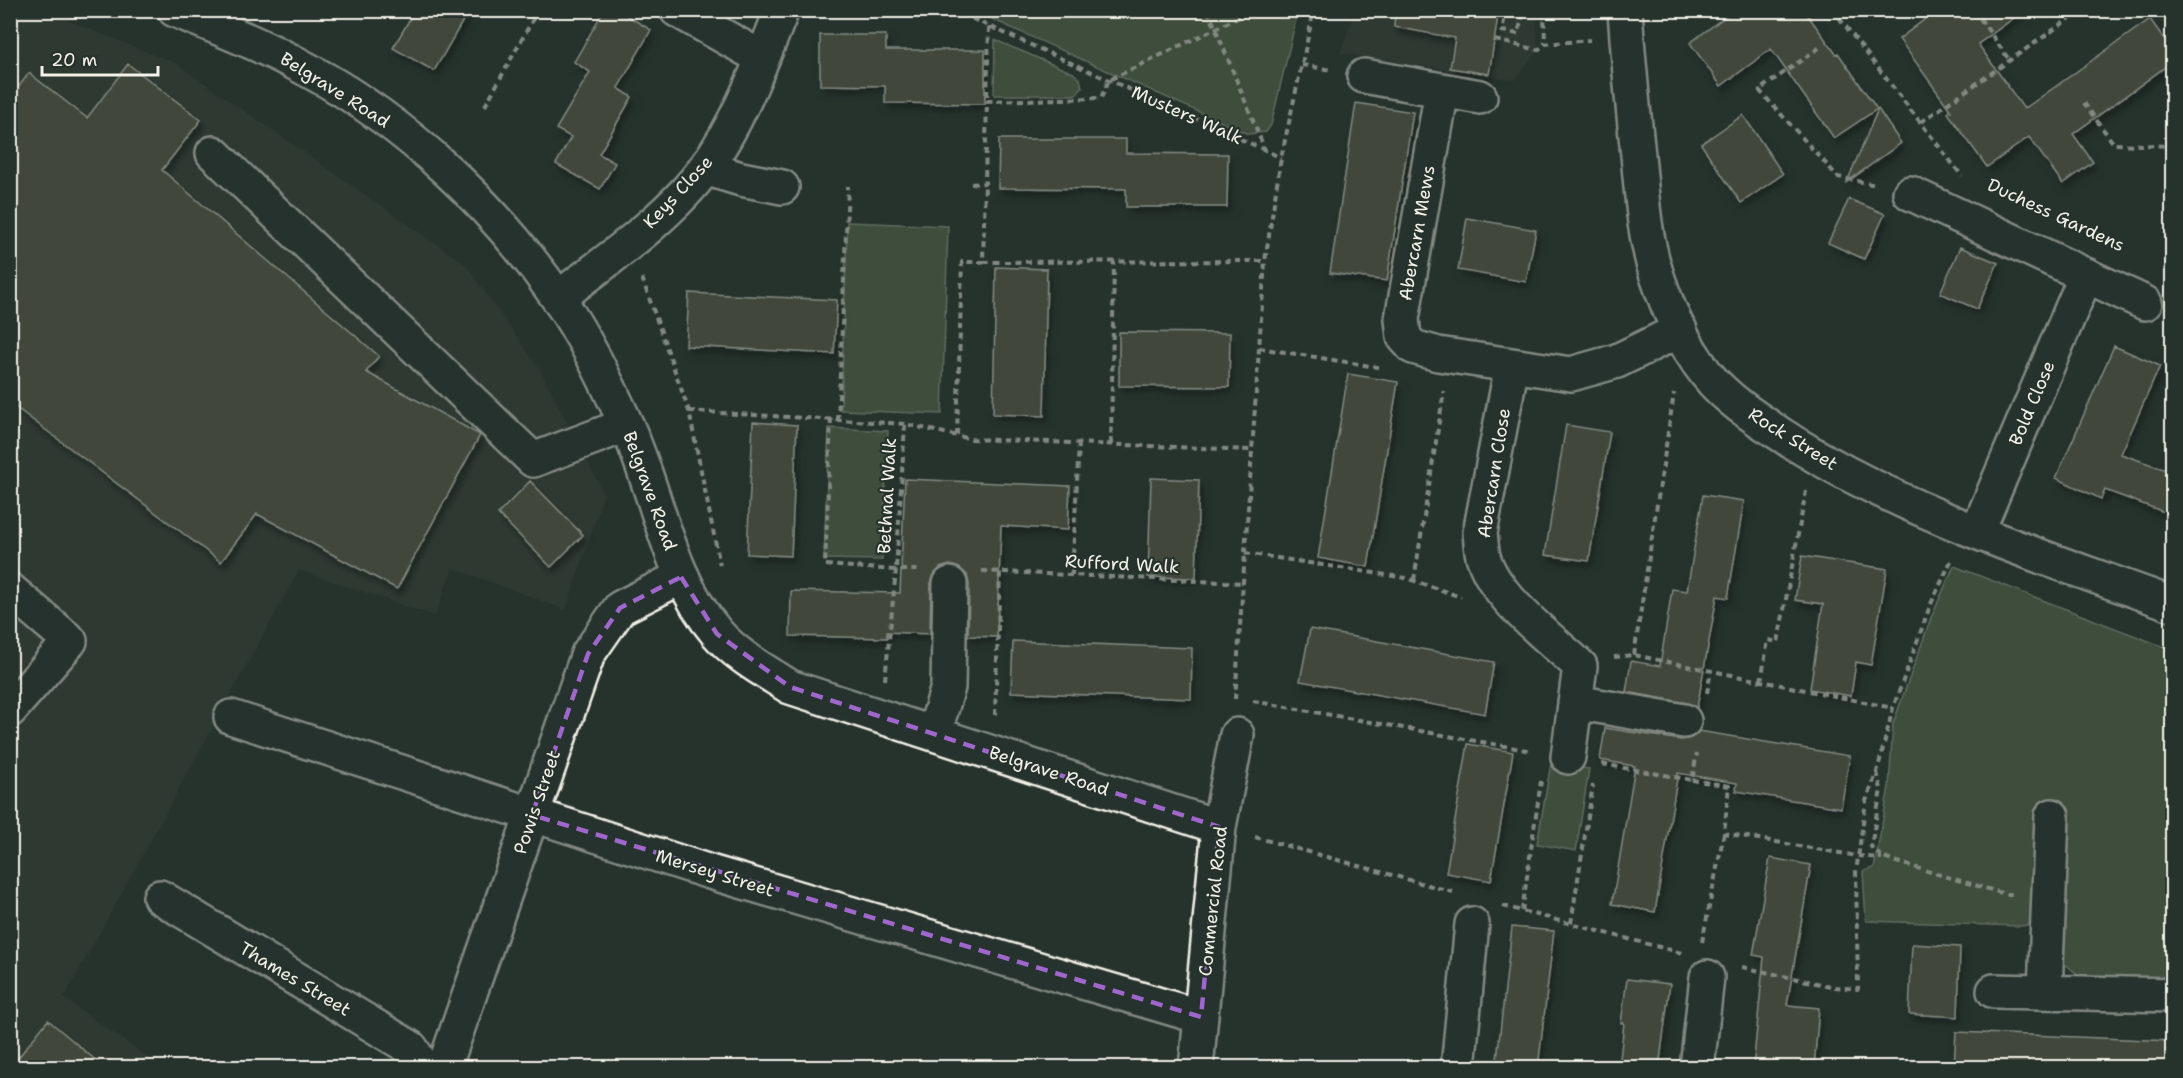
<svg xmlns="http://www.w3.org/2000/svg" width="2183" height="1078" font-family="'Shantell Sans',sans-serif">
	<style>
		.built { fill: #384137 }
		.green { fill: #5c6d50; stroke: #a8af9c; stroke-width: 1.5 }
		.building { fill: #63634e; stroke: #f4f1e8; stroke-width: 1.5; filter: url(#shadow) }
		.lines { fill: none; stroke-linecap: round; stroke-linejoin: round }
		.minor-casing { stroke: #f4f1e8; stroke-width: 38 }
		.path { stroke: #f4f1e8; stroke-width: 4; stroke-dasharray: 6 4.5; stroke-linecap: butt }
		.minor { stroke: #26332d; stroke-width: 33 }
		.marked { fill: none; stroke: #9f67cb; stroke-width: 4.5; stroke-dasharray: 12 8; stroke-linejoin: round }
		.labels { text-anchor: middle; stroke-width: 4.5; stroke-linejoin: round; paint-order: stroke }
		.street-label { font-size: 18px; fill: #f4f1e8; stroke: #26332d }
	</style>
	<defs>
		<filter id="shadow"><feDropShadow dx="3.5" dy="6" stdDeviation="3" flood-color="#0009"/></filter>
	</defs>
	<rect width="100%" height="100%" fill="#26332d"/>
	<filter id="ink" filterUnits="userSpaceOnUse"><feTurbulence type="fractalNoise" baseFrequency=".0167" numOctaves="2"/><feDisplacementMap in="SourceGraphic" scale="12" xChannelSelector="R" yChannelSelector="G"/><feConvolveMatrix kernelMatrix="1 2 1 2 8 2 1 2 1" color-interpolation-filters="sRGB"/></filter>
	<g filter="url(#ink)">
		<path class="built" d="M 10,11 L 44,11 L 177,64 L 465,264 L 539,368 L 604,494 L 566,610 L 453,568 L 435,616 L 299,570 L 64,998 L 161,1067 L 11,1067 Z
			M 1355,11 L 1536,11 L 1538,50 L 1515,80 L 1340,53 Z"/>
		<path class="green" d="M 974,11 L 1298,11 L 1271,125 L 1266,132 L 1248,134 Z
			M 995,40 L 1073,73 L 1080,79 L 1082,87 L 1077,94 L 1072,95 L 994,95 Z
			M 847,222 L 948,226 L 942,414 L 841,410 Z
			M 829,428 L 888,431 L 882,560 L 824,559 Z
			M 1954,566 L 2172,650 L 2172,978 L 2081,977 L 2060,960 L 2059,921 L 2021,926 L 1866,921 L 1863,871 L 1874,868 L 1889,787 L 1893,724 L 1931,618 Z
			M 1551,763 L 1589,769 L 1576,851 L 1537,844 Z"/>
		<path class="building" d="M 415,10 L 469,10 L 434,71 L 393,48 Z
			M 604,10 L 618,10 L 651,30 L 618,88 L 632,97 L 599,154 L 615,163 L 600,189 L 556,164 L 571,137 L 556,129 L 590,72 L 574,62 Z
			M 1395,10 L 1499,10 L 1489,74 L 1450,68 L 1455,38 L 1394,27 Z
			M 1734,10 L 1804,10 L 1836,54 L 1838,53 L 1877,109 L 1834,138 L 1771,49 L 1721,86 L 1690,43 Z
			M 1937,10 L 2025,10 L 1978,44 L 2024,109 L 2150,19 L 2172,50 L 2172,62 L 2073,134 L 2093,162 L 2063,184 L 2029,137 L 1987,167 L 1948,113 L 1951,111 L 1899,39 Z
			M 820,35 L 886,35 L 886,50 L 985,50 L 985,104 L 885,103 L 885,86 L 820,85 Z
			M 128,64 L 201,120 L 162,170 L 379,356 L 366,372 L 480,435 L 397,589 L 257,514 L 221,562 L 10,403 L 10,98 L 29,73 L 87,118 Z
			M 1356,103 L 1413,112 L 1387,281 L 1330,273 Z
			M 1878,109 L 1901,143 L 1847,182 Z
			M 1743,115 L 1783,174 L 1741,203 L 1701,144 Z
			M 999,139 L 1126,139 L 1126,153 L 1228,154 L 1227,207 L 1126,207 L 1126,189 L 998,188 Z
			M 1849,199 L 1885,214 L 1864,259 L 1828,243 Z
			M 1467,218 L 1536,230 L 1526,282 L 1458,270 Z
			M 1960,247 L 1998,263 L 1977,309 L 1940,293 Z
			M 996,267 L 1047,269 L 1044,416 L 993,414 Z
			M 689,293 L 837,300 L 834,354 L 686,346 Z
			M 1119,332 L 1230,333 L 1229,387 L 1119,386 Z
			M 2114,346 L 2160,366 L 2121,454 L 2172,472 L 2172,515 L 2105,490 L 2101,499 L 2056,478 Z
			M 1348,374 L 1398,382 L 1368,567 L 1318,558 Z
			M 753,422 L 797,425 L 791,556 L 747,554 Z
			M 1566,425 L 1610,432 L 1589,561 L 1545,555 Z
			M 1151,478 L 1199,480 L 1196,578 L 1148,577 Z
			M 905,479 L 1070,486 L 1068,530 L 1001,526 L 997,637 L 968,636 L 969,584 L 967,575 L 959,568 L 950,565 L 940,568 L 934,575 L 931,583 L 930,634 L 887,632 L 887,638 L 790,636 L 791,591 L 900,593 Z
			M 530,481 L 583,535 L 551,567 L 498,514 Z
			M 1703,495 L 1744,501 L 1728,598 L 1717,596 L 1697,708 L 1687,703 L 1626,692 L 1631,661 L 1660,666 L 1672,589 L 1687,591 Z
			M 1802,556 L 1887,569 L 1871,665 L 1856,662 L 1851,696 L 1810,689 L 1823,604 L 1795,600 Z
			M 1310,629 L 1494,662 L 1485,714 L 1300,681 Z
			M 1013,641 L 1192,648 L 1191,699 L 1011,692 Z
			M 1605,728 L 1681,740 L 1691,738 L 1699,731 L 1850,756 L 1841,808 L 1736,791 L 1737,783 L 1678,773 L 1655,912 L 1612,904 L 1635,766 L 1600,760 Z
			M 1468,744 L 1513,752 L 1491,881 L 1446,873 Z
			M 1770,858 L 1811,865 L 1787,1005 L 1819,1008 L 1814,1068 L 1753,1068 L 1764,957 L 1753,955 Z
			M 1512,927 L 1554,931 L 1538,1068 L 1496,1068 Z
			M 1912,944 L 1960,947 L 1958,1017 L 1909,1014 Z
			M 1627,979 L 1670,984 L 1659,1068 L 1619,1068 L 1624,1023 L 1621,1023 Z
			M 48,1020 L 105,1068 L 10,1068 Z
			M 1956,1032 L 2172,1041 L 2172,1068 L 1954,1068 Z"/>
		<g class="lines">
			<g class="minor-casing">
				<path id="minor" d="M 175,10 C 221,29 267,47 310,71 C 408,124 495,207 558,298 C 585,337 606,381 626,424 C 658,493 667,574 717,633 C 737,656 765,671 790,687 L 1219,827
					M 677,10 L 762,58
					M 1625,10 C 1628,59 1633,107 1638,155 C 1642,195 1644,237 1657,276 C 1669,312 1688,354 1714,383 C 1737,407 1766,425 1794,443 C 1910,515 2044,557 2172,604
					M 1364,76 L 1480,97
					M 1442,90 L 1402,319 L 1404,337 L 1413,347 L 1438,354 L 1571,374 L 1617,361 L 1680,330
					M 213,153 L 533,460 L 626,425
					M 705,168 L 741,179 L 782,187
					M 1910,193 L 2145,303
					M 558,298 C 606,261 671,216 706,167 C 740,120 760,64 782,10
					M 1512,365 L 1480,533 C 1481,540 1481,548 1483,556 C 1494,597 1550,638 1580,666 L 1568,757
					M 1977,532 L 2086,275
					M 10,590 L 70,641 L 10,710
					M 1575,702 L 1684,721
					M 231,717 L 710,872 L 1201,1017
					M 934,734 L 948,687 L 950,584
					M 160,897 L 411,1048 L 424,1068
					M 1994,991 L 2172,995
					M 2045,992 L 2052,816
					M 444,1068 L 588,654 L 620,608 L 681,577
					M 1196,1068 L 1219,827 L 1237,735
					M 1458,1068 L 1472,924
					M 1697,1068 L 1707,977"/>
			</g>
			<path class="path" d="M 953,10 L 1265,150
				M 1208,10 L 1265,150 L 1281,158
				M 1506,10 L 1502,31 L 1518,34 L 1524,10
				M 1544,10 L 1545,44
				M 1833,10 L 1962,176
				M 1974,10 L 2010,61
				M 989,27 L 987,101 L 1101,98 L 1109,80 L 1254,10
				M 1495,40 L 1538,50 L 1545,44 L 1590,40
				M 1819,48 L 1759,90 L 1838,177 L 1876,185
				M 1302,65 L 1331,70
				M 2084,103 L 2114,144 L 2172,146
				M 485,106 L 538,10
				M 1921,122 L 2082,10
				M 971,184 L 985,183 L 987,101
				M 983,262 L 1265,261
				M 642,278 L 689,411 L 720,565
				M 1259,348 L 1383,368
				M 689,411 L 905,424 L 971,439 L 1252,450
				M 831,419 L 825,565 L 896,570 L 905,424
				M 838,420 L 848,186
				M 957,435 L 962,262 L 983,262 L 985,183
				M 1111,444 L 1114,262
				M 1245,553 L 1406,578 L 1461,597
				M 982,571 L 1243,583
				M 1072,575 L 1079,443
				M 1414,580 L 1444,391
				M 1634,655 L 1674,393
				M 1614,657 L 1634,655 L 1893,708
				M 885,680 L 896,570 L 918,570
				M 1761,681 L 1768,640 L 1778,642 L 1806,491
				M 1707,693 L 1711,670
				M 1235,699 L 1265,261 L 1281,158 L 1314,10
				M 1253,701 L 1532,751
				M 995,715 L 1000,572
				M 1602,764 L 1692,780 L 1697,753
				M 1877,772 L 1881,789 L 1871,847 L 1883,858 L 2005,894 L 2012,894
				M 1692,780 L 1729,786 L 1724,833 L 1857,856 L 1882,858
				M 1255,837 L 1453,892
				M 1503,906 L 1682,953
				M 1522,911 L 1541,781
				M 1571,923 L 1593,785
				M 1702,942 L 1724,833
				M 1742,967 L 1835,987 L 1858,989 L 1856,872 L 1866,801 L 1877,772 L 1893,708 L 1930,606 L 1951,561"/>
			<use href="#minor" class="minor"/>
		</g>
	</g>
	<path d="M0 0H2183V1078H0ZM 681,577 L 717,634 L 790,687 L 1219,827 L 1201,1017 L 532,815 L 588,654 L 620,608 Z" fill="#26332d" fill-opacity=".55" fill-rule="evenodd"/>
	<path class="marked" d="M 681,577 L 717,634 L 790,687 L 1219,827 L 1201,1017 L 532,815 L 588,654 L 620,608 Z"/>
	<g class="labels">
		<g class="street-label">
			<text transform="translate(335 90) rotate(32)" y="6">Belgrave Road</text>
			<text transform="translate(1187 115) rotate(24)" y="6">Musters Walk</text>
			<text transform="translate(678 192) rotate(-47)" y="6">Keys Close</text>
			<text transform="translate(2056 215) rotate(25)" y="6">Duchess Gardens</text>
			<text transform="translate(1417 233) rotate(-80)" y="6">Abercarn Mews</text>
			<text transform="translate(2032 403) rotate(-67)" y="6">Bold Close</text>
			<text transform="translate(1793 439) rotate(32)" y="6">Rock Street</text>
			<text transform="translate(1494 473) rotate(-81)" y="6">Abercarn Close</text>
			<text transform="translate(650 491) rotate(70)" y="6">Belgrave Road</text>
			<text transform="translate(887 496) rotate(-87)" y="6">Bethnal Walk</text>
			<text transform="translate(1122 564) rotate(3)" y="6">Rufford Walk</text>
			<text transform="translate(1049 771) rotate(18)" y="6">Belgrave Road</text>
			<text transform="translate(537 802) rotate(-71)" y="6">Powis Street</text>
			<text transform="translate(715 873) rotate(17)" y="6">Mersey Street</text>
			<text transform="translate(1213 901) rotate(-84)" y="6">Commercial Road</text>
			<text transform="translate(295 979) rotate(31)" y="6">Thames Street</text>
		</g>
	</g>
	<rect width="2183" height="1078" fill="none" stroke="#26332d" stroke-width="36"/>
	<rect x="18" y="18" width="2147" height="1042" fill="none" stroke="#f4f1e8" stroke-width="2" filter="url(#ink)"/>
	<path d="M42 66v9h116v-9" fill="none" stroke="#f4f1e8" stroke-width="3"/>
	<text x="51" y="66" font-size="18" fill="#f4f1e8" stroke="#26332d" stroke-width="4.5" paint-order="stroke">20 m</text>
</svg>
